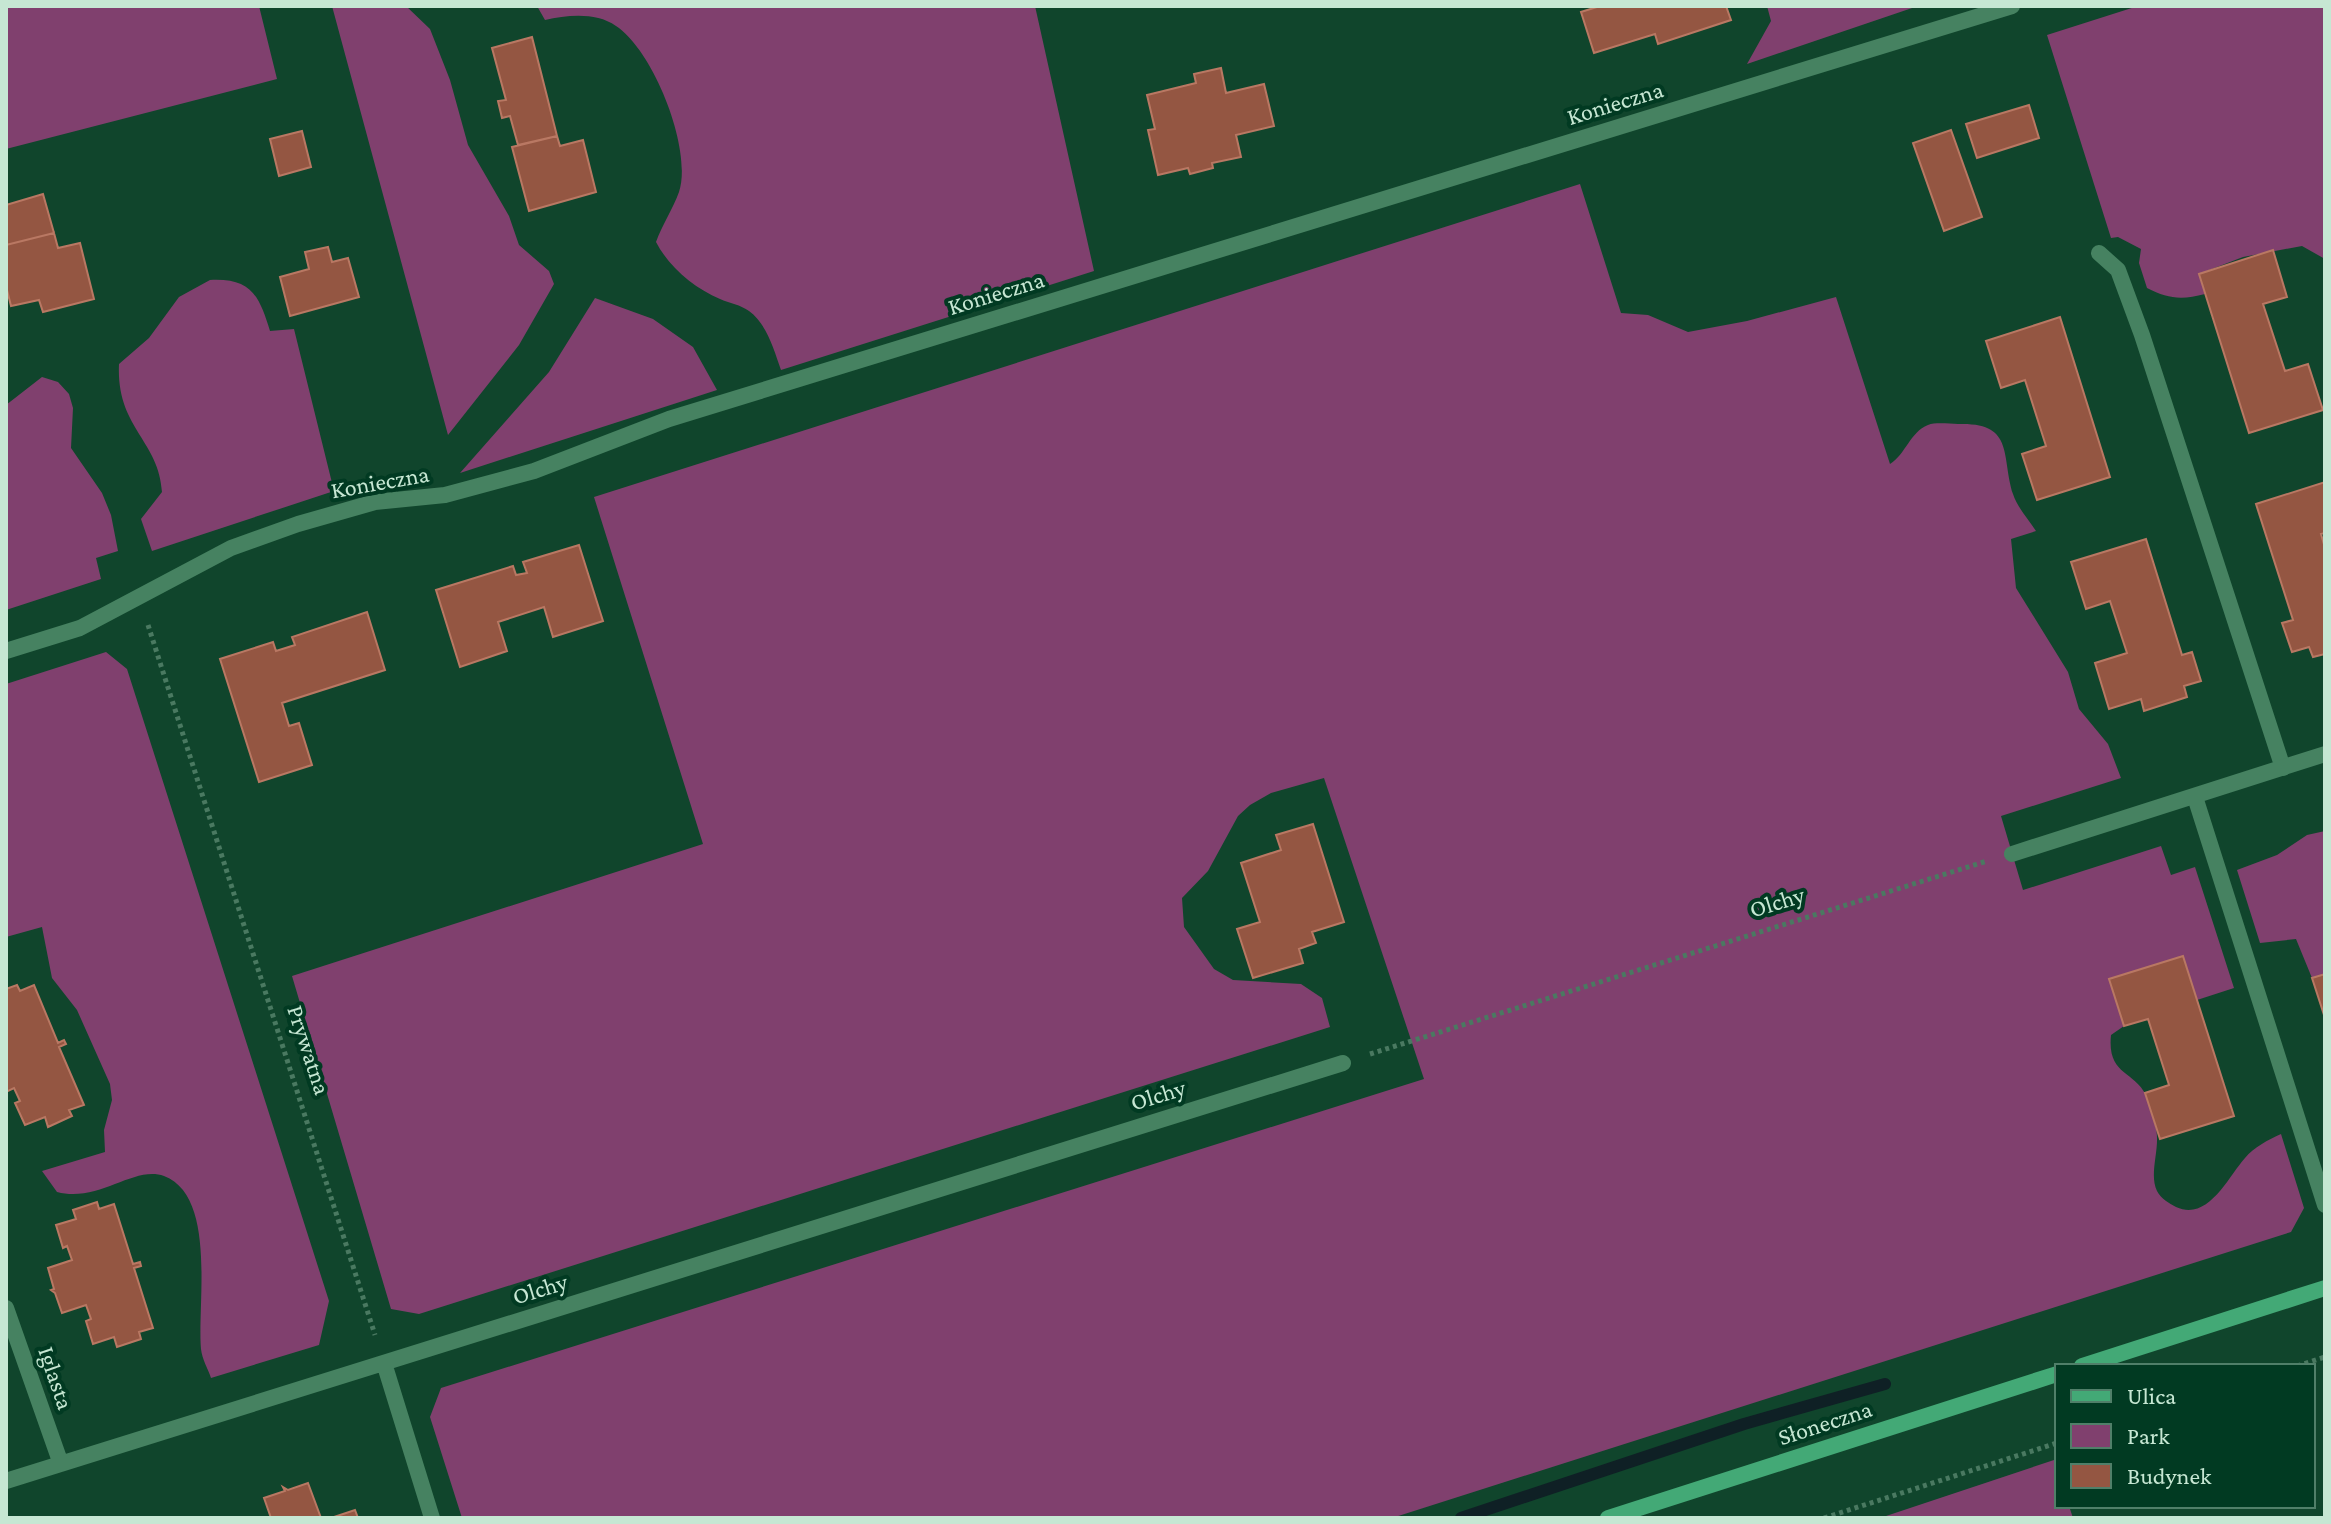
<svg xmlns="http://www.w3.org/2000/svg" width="2331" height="1524" font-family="'Crimson Pro',serif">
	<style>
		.green { fill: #80406e }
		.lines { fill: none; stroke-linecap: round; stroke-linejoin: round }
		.stream { stroke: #0f2025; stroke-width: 12 }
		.building { fill: #945642; stroke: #b97863; stroke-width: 2 }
		.path { stroke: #4a7961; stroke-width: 5; stroke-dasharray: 4 4; stroke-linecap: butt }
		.lane { stroke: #468261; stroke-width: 16 }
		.street { stroke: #468261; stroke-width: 16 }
		.secondary { stroke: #43a976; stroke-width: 16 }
		.labels { text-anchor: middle; stroke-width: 8; stroke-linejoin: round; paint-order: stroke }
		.street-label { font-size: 24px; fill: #c6e7d3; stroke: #013a22 }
	</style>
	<rect width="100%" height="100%" fill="#10452c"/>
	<path class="green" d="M 6,6 L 259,6 L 277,79 L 6,149 Z
		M 332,6 L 406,6 L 430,29 L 450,80 L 468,145 L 509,216 L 519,245 L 549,271 L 554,284 L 519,345 L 448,435 Z
		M 537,6 L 1035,6 L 1094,271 L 781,370 C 774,350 767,324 749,311 C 741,305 729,303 720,299 C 694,288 669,267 656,242 C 662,225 673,209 679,192 C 693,149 653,50 616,26 C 596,12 568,15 545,20 Z
		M 1767,6 L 1918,6 L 1747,64 L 1771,21 Z
		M 2138,6 L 2325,6 L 2325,259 L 2302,246 L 2243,257 L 2199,274 L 2205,294 C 2182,300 2168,299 2147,288 L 2139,263 L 2141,249 L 2118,237 L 2111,238 L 2047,35 Z
		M 1580,184 L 1621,313 L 1648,315 L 1688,332 L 1747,321 L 1836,297 L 1890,464 C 1906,454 1910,432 1928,425 C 1936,422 1949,424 1958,424 C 2015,422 2001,456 2013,494 C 2017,507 2029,520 2036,531 L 2011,539 L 2016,588 L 2068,672 L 2079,709 L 2108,744 L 2121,778 L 2001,816 L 2023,890 L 2161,846 L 2171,875 L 2195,867 L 2234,988 L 2197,1000 L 2183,956 L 2110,980 L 2124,1026 L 2111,1035 C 2107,1075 2133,1070 2146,1095 C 2151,1104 2153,1115 2155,1125 C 2162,1146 2148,1172 2157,1191 C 2161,1199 2169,1203 2176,1207 C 2208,1222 2228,1177 2245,1158 C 2254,1147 2268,1140 2281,1134 L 2304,1208 L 2291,1232 L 1392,1518 L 462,1518 L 430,1417 L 441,1388 L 1424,1079 L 1324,778 L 1271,793 L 1250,805 L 1238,816 L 1208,871 L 1182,898 L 1184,927 L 1214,969 L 1233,980 L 1301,984 L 1322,998 L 1330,1027 L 419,1314 L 391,1309 L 292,976 L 703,844 L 594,497 Z
		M 210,280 C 251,278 259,295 270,331 L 294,329 L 334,491 L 152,551 L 141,519 L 162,492 C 159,440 116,428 119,364 L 149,338 L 179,297 Z
		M 595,298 L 653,319 L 693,347 L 717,390 L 460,473 L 549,372 Z
		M 42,377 L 58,382 L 69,394 L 73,408 L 71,448 L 102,493 L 111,515 L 118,551 L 96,558 L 101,579 L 6,610 L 6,405 Z
		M 106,652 L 127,669 L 329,1301 L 319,1345 L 211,1378 C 208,1369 202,1359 201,1349 C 197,1304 217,1196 164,1176 C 134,1165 99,1203 57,1192 L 42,1171 L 105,1152 L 104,1130 L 112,1100 L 110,1084 L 77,1010 L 52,978 L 42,927 L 6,937 L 6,684 Z
		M 2325,831 L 2325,974 L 2312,978 L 2296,939 L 2260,943 L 2237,870 L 2277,855 L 2307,835 Z
		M 2054,1460 L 2057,1506 L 2069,1506 L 2073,1518 L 1880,1518 Z"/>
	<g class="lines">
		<path class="stream" d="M 1461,1518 L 1744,1424 L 1885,1384"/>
	</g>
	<path class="building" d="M 1600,6 L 1726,6 L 1731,20 L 1658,44 L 1655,34 L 1594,53 L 1581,12 Z
		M 532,37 L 557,136 L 518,145 L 510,116 L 502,118 L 498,101 L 506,100 L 492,48 Z
		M 1221,68 L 1226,93 L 1264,84 L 1274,126 L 1236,135 L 1241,157 L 1212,163 L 1213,168 L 1190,174 L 1188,168 L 1158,175 L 1148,130 L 1155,129 L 1147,95 L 1196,83 L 1194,74 Z
		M 2029,105 L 2039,138 L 1977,158 L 1966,124 Z
		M 1951,130 L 1982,217 L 1944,231 L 1913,143 Z
		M 302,131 L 311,167 L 279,176 L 270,139 Z
		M 557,136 L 560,146 L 583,140 L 596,192 L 529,211 L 512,147 Z
		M 43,194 L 54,233 L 6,245 L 6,205 Z
		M 54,233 L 58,248 L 80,243 L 94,299 L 43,312 L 39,300 L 11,306 L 6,286 L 6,245 Z
		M 328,247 L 332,262 L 348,258 L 359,297 L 290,316 L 280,277 L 309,269 L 305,252 Z
		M 2273,250 L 2287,297 L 2263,304 L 2285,371 L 2308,364 L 2323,410 L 2249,433 L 2199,274 Z
		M 2060,317 L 2110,477 L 2037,500 L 2022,454 L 2046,446 L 2025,380 L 2001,388 L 1986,341 Z
		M 2325,482 L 2325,533 L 2321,534 L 2325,548 L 2325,654 L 2313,657 L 2309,647 L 2292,652 L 2282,623 L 2293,620 L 2256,504 Z
		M 2146,539 L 2182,655 L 2192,652 L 2201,681 L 2184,686 L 2187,697 L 2144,711 L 2141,699 L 2109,709 L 2095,663 L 2127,653 L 2110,601 L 2086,609 L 2071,562 Z
		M 579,545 L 603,621 L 553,637 L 544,607 L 498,622 L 507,651 L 460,667 L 436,590 L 513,566 L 516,575 L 527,573 L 523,562 Z
		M 367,612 L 385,670 L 282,703 L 289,726 L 299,723 L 312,765 L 259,782 L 220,659 L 273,642 L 276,651 L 295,645 L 292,637 Z
		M 1313,824 L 1344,922 L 1312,932 L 1316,943 L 1299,949 L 1303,963 L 1253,978 L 1237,929 L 1260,922 L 1241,863 L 1281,850 L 1276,835 Z
		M 2183,956 L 2234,1116 L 2160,1139 L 2145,1093 L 2169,1085 L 2148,1019 L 2124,1026 L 2109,979 Z
		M 2325,974 L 2325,1018 L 2312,978 Z
		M 17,985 L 20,991 L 34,985 L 58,1043 L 64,1040 L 66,1044 L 59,1047 L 84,1105 L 69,1110 L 72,1116 L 48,1127 L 45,1117 L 25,1125 L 15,1103 L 20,1101 L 14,1088 L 6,1092 L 6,989 Z
		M 97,1202 L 99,1209 L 114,1204 L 133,1264 L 140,1262 L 141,1266 L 134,1268 L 153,1328 L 139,1332 L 141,1339 L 117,1347 L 114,1337 L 93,1344 L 86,1321 L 91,1319 L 86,1305 L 62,1313 L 55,1293 L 51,1290 L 54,1289 L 48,1268 L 72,1260 L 67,1246 L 63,1248 L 56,1225 L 76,1219 L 73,1210 Z
		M 308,1483 L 321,1518 L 271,1518 L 264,1498 L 285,1491 L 283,1487 L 288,1490 Z
		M 355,1510 L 358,1518 L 331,1518 Z"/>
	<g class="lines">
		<path class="path" d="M 148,625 L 375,1335
			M 1370,1054 L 1987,861
			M 2297,1366 L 2325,1357
			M 1824,1518 L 2057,1443"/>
		<path class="lane" d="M 2099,253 L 2118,270 L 2142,335 L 2283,768"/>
		<path class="street" d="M 6,651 L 80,628 L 231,548 L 298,524 L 375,502 L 445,495 L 534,471 L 669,419 L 2012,6
			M 2195,797 L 2325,1205
			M 2012,854 L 2325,754
			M 6,1308 L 61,1464
			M 384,1363 L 432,1518
			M 6,1481 L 1343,1063"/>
		<path class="secondary" d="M 2082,1366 L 2325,1288
			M 1608,1518 L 2057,1374"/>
	</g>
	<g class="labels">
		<g class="street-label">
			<text transform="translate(1615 103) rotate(-17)" y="8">Konieczna</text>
			<text transform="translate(996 293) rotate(-17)" y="8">Konieczna</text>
			<text transform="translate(380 482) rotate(-10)" y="8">Konieczna</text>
			<text transform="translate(1777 902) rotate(-17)" y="8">Olchy</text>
			<text transform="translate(309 1050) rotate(72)" y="8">Prywatna</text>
			<text transform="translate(1158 1095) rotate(-17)" y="8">Olchy</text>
			<text transform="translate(540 1289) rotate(-17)" y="8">Olchy</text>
			<text transform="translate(56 1378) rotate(71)" y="8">Iglasta</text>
			<text transform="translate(1825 1423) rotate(-18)" y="8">Słoneczna</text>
		</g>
	</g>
	<rect width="2331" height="1524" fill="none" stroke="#c6e7d3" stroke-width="16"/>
	<rect x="2055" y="1364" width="260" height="144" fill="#013a22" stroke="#507f69" stroke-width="2"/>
	<rect x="2071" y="1390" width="40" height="12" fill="#43a976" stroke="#507f69" stroke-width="2"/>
	<text x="2127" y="1404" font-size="24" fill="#c6e7d3">Ulica</text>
	<rect x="2071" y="1424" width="40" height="24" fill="#80406e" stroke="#507f69" stroke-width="2"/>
	<text x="2127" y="1444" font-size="24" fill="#c6e7d3">Park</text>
	<rect x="2071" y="1464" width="40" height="24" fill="#945642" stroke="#507f69" stroke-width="2"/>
	<text x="2127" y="1484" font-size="24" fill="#c6e7d3">Budynek</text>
</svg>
